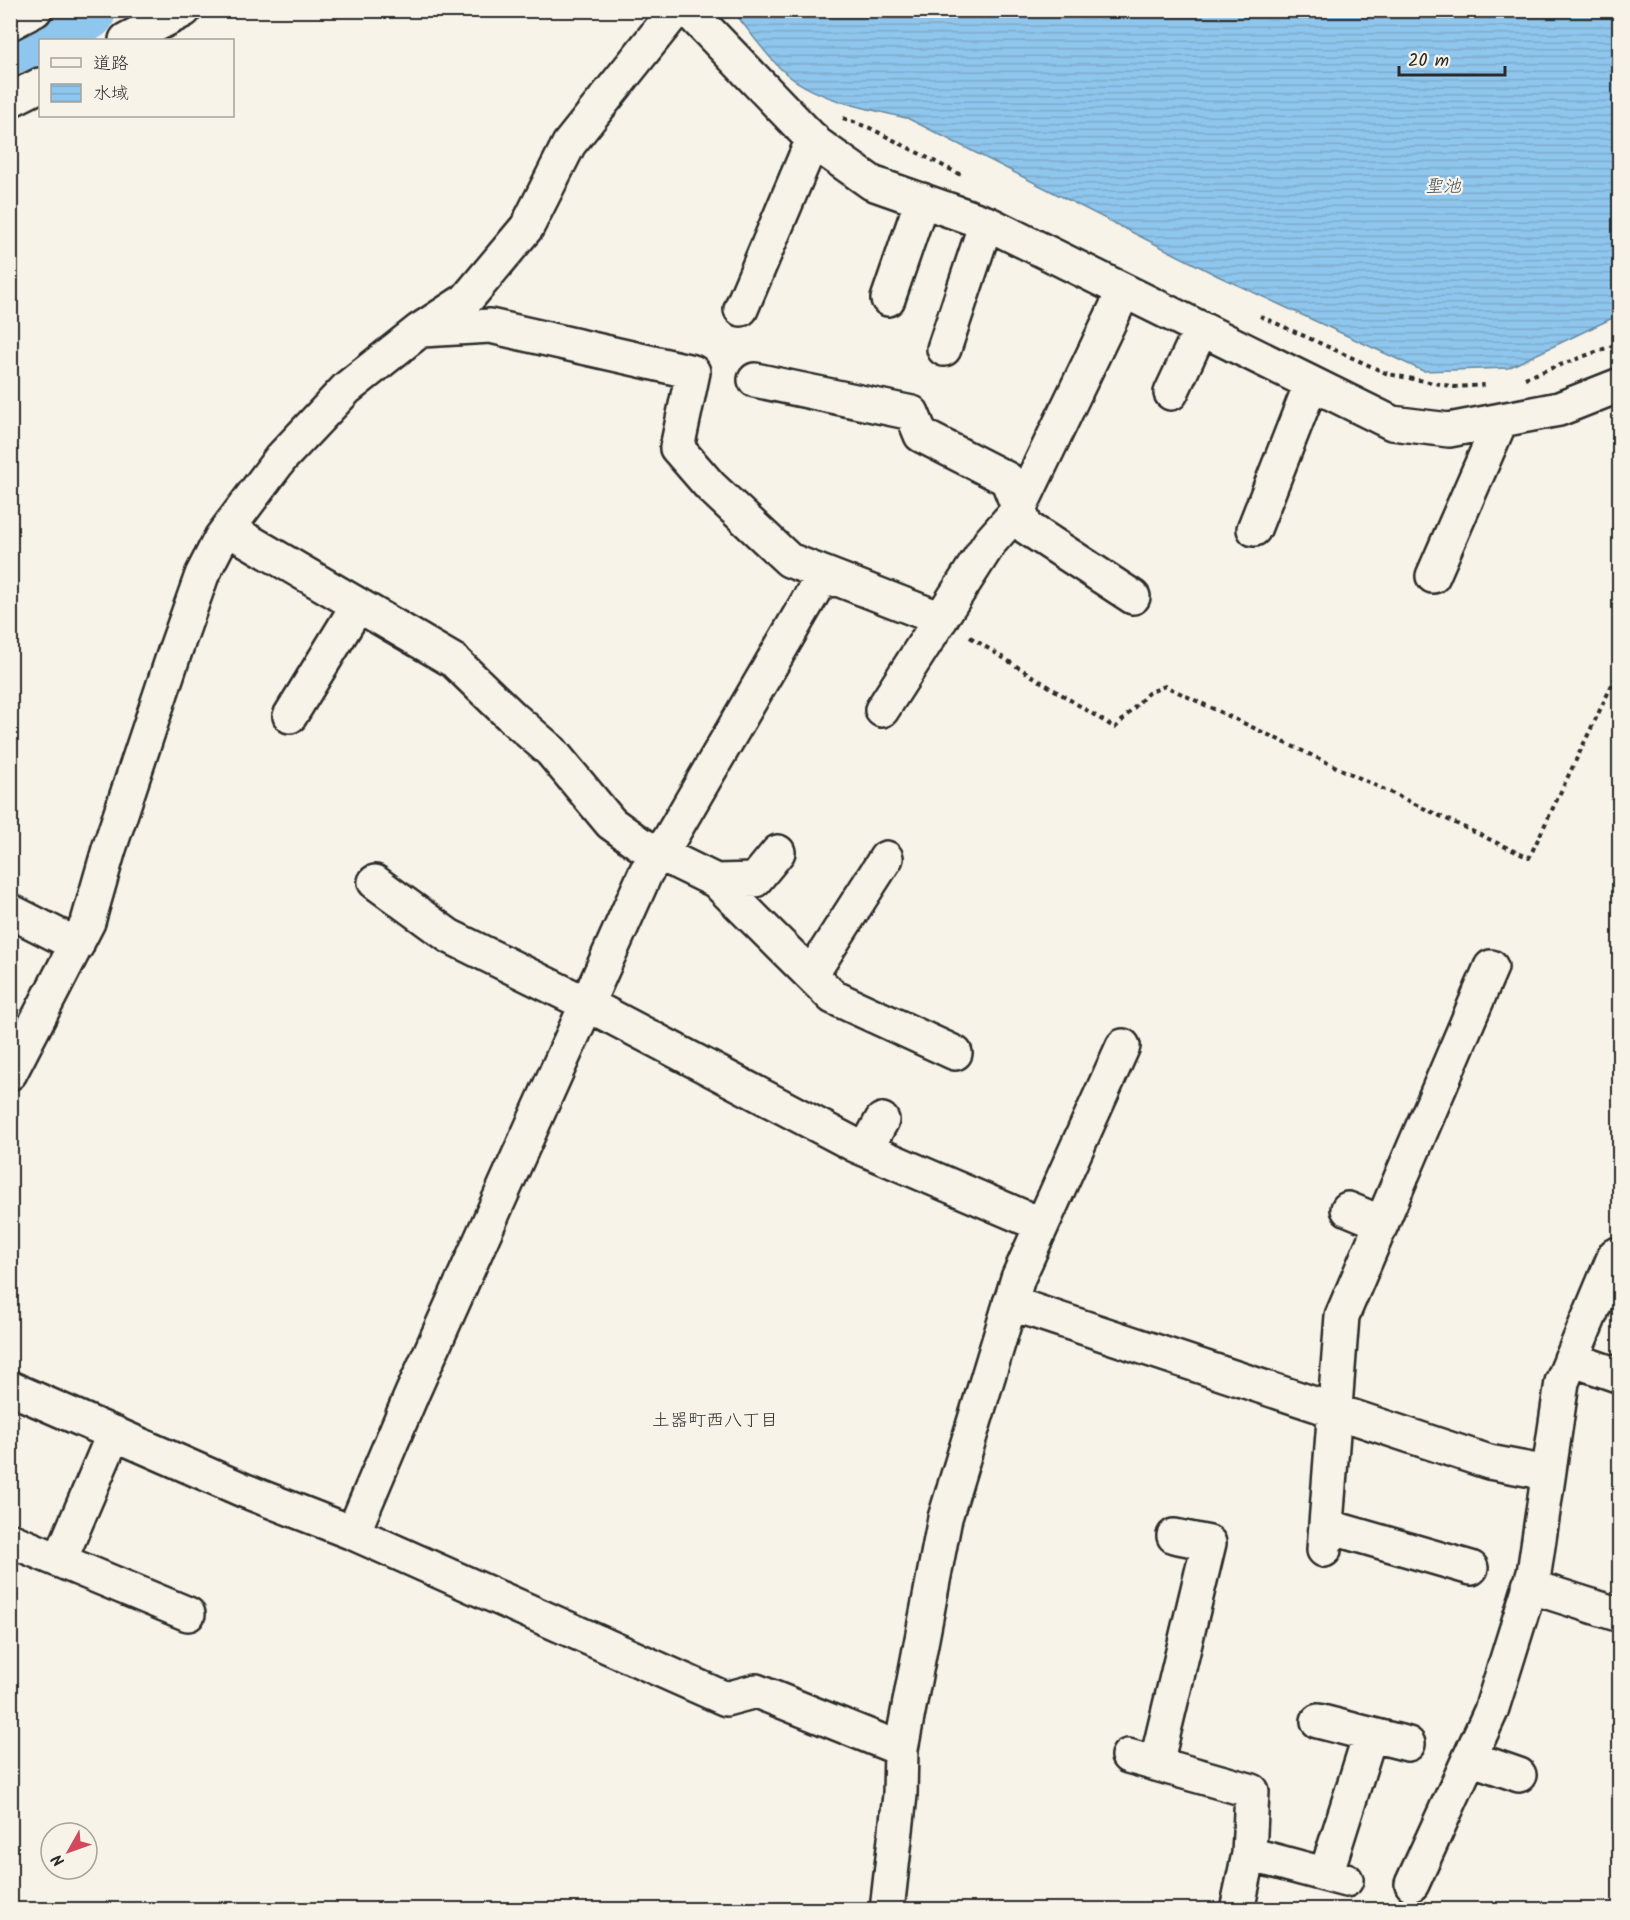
<svg xmlns="http://www.w3.org/2000/svg" width="1630" height="1920" font-family="Kalam,'Klee One',sans-serif">
	<style>
		.water { fill: url(#water-rules); stroke: #67889f; stroke-width: 1.5 }
		.lines { fill: none; stroke-linecap: round; stroke-linejoin: round }
		.river { stroke: #8fc6ed; stroke-width: 64 }
		.minor-casing { stroke: #2b2b2b; stroke-width: 38 }
		.path { stroke: #2b2b2b; stroke-width: 4; stroke-dasharray: 4.5 4.5; stroke-linecap: butt }
		.minor { stroke: #f7f3e8; stroke-width: 33 }
		.labels { text-anchor: middle; stroke-width: 4.5; stroke-linejoin: round; paint-order: stroke }
		.water-label { font-size: 18px; font-style: italic; fill: #44525c; stroke: #f7f3e8 }
		.neighbourhood-label { font-size: 18px; fill: #2b2b2b; stroke: #f7f3e8 }
	</style>
	<defs>
		<pattern id="water-rules" width="6" height="5" patternUnits="userSpaceOnUse" patternTransform="scale(1.5)"><rect width="6" height="5" fill="#8fc6ed"/><path d="M0 2.5h6" fill="none" stroke="#7caacb"/></pattern>
	</defs>
	<rect width="100%" height="100%" fill="#f7f3e8"/>
	<filter id="ink" filterUnits="userSpaceOnUse"><feTurbulence type="fractalNoise" baseFrequency=".0167" numOctaves="2"/><feDisplacementMap in="SourceGraphic" scale="12" xChannelSelector="R" yChannelSelector="G"/><feConvolveMatrix kernelMatrix="1 2 1 2 8 2 1 2 1" color-interpolation-filters="sRGB"/></filter>
	<g filter="url(#ink)">
		<path class="water" d="M 739,11 L 1619,11 L 1619,315 L 1508,368 L 1423,371 L 1218,276 L 907,118 C 867,109 812,99 782,70 C 766,55 752,35 738,17 Z"/>
		<g class="lines">
			<path class="river" d="M 10,43 L 84,10"/>
			<g class="minor-casing">
				<path id="minor" d="M 688,10 L 817,144 L 872,183 L 989,224 L 1392,423 L 1449,430 L 1559,409 L 1620,385
					M 10,23 L 35,10
					M 126,40 L 184,10
					M 10,100 L 40,85
					M 888,299 L 922,200
					M 741,309 L 813,139
					M 422,330 L 490,326 L 693,372 L 677,448 L 710,486 L 789,560 L 941,619
					M 944,349 L 986,223
					M 755,380 L 912,413 L 921,435 L 1007,479 L 1026,527 L 1133,597
					M 1171,393 L 1201,329
					M 228,529 L 454,661 L 513,718 L 551,751 L 611,823 L 640,844 L 716,881 L 833,997 L 955,1053
					M 1254,529 L 1311,384
					M 1433,576 L 1501,420
					M 882,710 L 990,542 L 1019,509 L 1124,291
					M 290,716 L 358,605
					M 716,881 L 755,880 L 778,852
					M 375,882 L 449,936 L 587,1004 L 855,1145 L 1042,1225
					M 10,911 L 77,945
					M 811,975 L 886,858
					M 10,1073 L 88,922 L 109,849 L 175,651 L 202,575 L 221,538 L 281,458 L 347,388 L 420,330 L 466,300 L 527,227 L 569,144 L 676,10
					M 866,1149 L 882,1120
					M 1348,1209 L 1382,1223
					M 1010,1303 L 1489,1462 L 1548,1473
					M 1571,1359 L 1620,1376
					M 10,1388 L 243,1490 L 353,1533 L 726,1699 L 756,1691 L 901,1749
					M 1326,1526 L 1471,1568
					M 353,1533 L 411,1396 L 646,872 L 669,840 L 815,589 L 825,580 L 838,579
					M 10,1540 L 188,1614
					M 1324,1550 L 1342,1316 L 1491,967
					M 60,1560 L 114,1433
					M 1529,1586 L 1620,1615
					M 1318,1721 L 1408,1744
					M 1128,1756 L 1252,1791 L 1249,1854
					M 1470,1758 L 1519,1775
					M 1156,1764 L 1209,1543 L 1174,1536
					M 1326,1874 L 1370,1735
					M 1412,1884 L 1491,1711 L 1534,1573 L 1562,1382 L 1615,1255
					M 887,1910 L 900,1795 L 901,1749 L 945,1518 L 1018,1278 L 1123,1046
					M 1237,1910 L 1249,1854 L 1346,1880"/>
			</g>
			<path class="path" d="M 843,118 L 870,128 L 961,175
				M 1260,316 L 1388,374 L 1455,387 L 1485,385
				M 1525,378 L 1620,343
				M 970,637 L 1115,728 L 1148,693 L 1165,686 L 1529,858 L 1620,668"/>
			<use href="#minor" class="minor"/>
		</g>
	</g>
	<g class="labels">
		<g class="water-label">
			<text x="1443" y="192">聖池</text>
		</g>
		<g class="neighbourhood-label">
			<text x="715" y="1426">土器町西八丁目</text>
		</g>
	</g>
	<rect width="1630" height="1920" fill="none" stroke="#f7f3e8" stroke-width="36"/>
	<rect x="18" y="18" width="1594" height="1884" fill="none" stroke="#2b2b2b" stroke-width="2" filter="url(#ink)"/>
	<rect x="39" y="39" width="195" height="78" fill="#f7f3e8" stroke="#a5a39c" stroke-width="1.5"/>
	<rect x="51" y="58" width="30" height="9" fill="#f7f3e8" stroke="#a5a39c" stroke-width="1.5"/>
	<text x="93" y="69" font-size="18" fill="#2b2b2b">道路</text>
	<rect x="51" y="84" width="30" height="18" fill="url(#water-rules)" stroke="#a5a39c" stroke-width="1.5"/>
	<text x="93" y="99" font-size="18" fill="#2b2b2b">水域</text>
	<g transform="translate(69 1851) rotate(230)"><circle r="28" fill="#f7f3e8" stroke="#a5a39c" stroke-width="1.5"/>
	<path d="M0-4.5L10 22L0 15L-10 22Z" fill="#d1495b"/>
	<text y="-9" font-size="16" font-weight="bold" text-anchor="middle" fill="#2b2b2b">N</text>
	</g>
	<path d="M1399 66v9h106v-9" fill="none" stroke="#2b2b2b" stroke-width="3"/>
	<text x="1408" y="66" font-size="18" fill="#2b2b2b" stroke="#f7f3e8" stroke-width="4.5" paint-order="stroke">20 m</text>
</svg>
